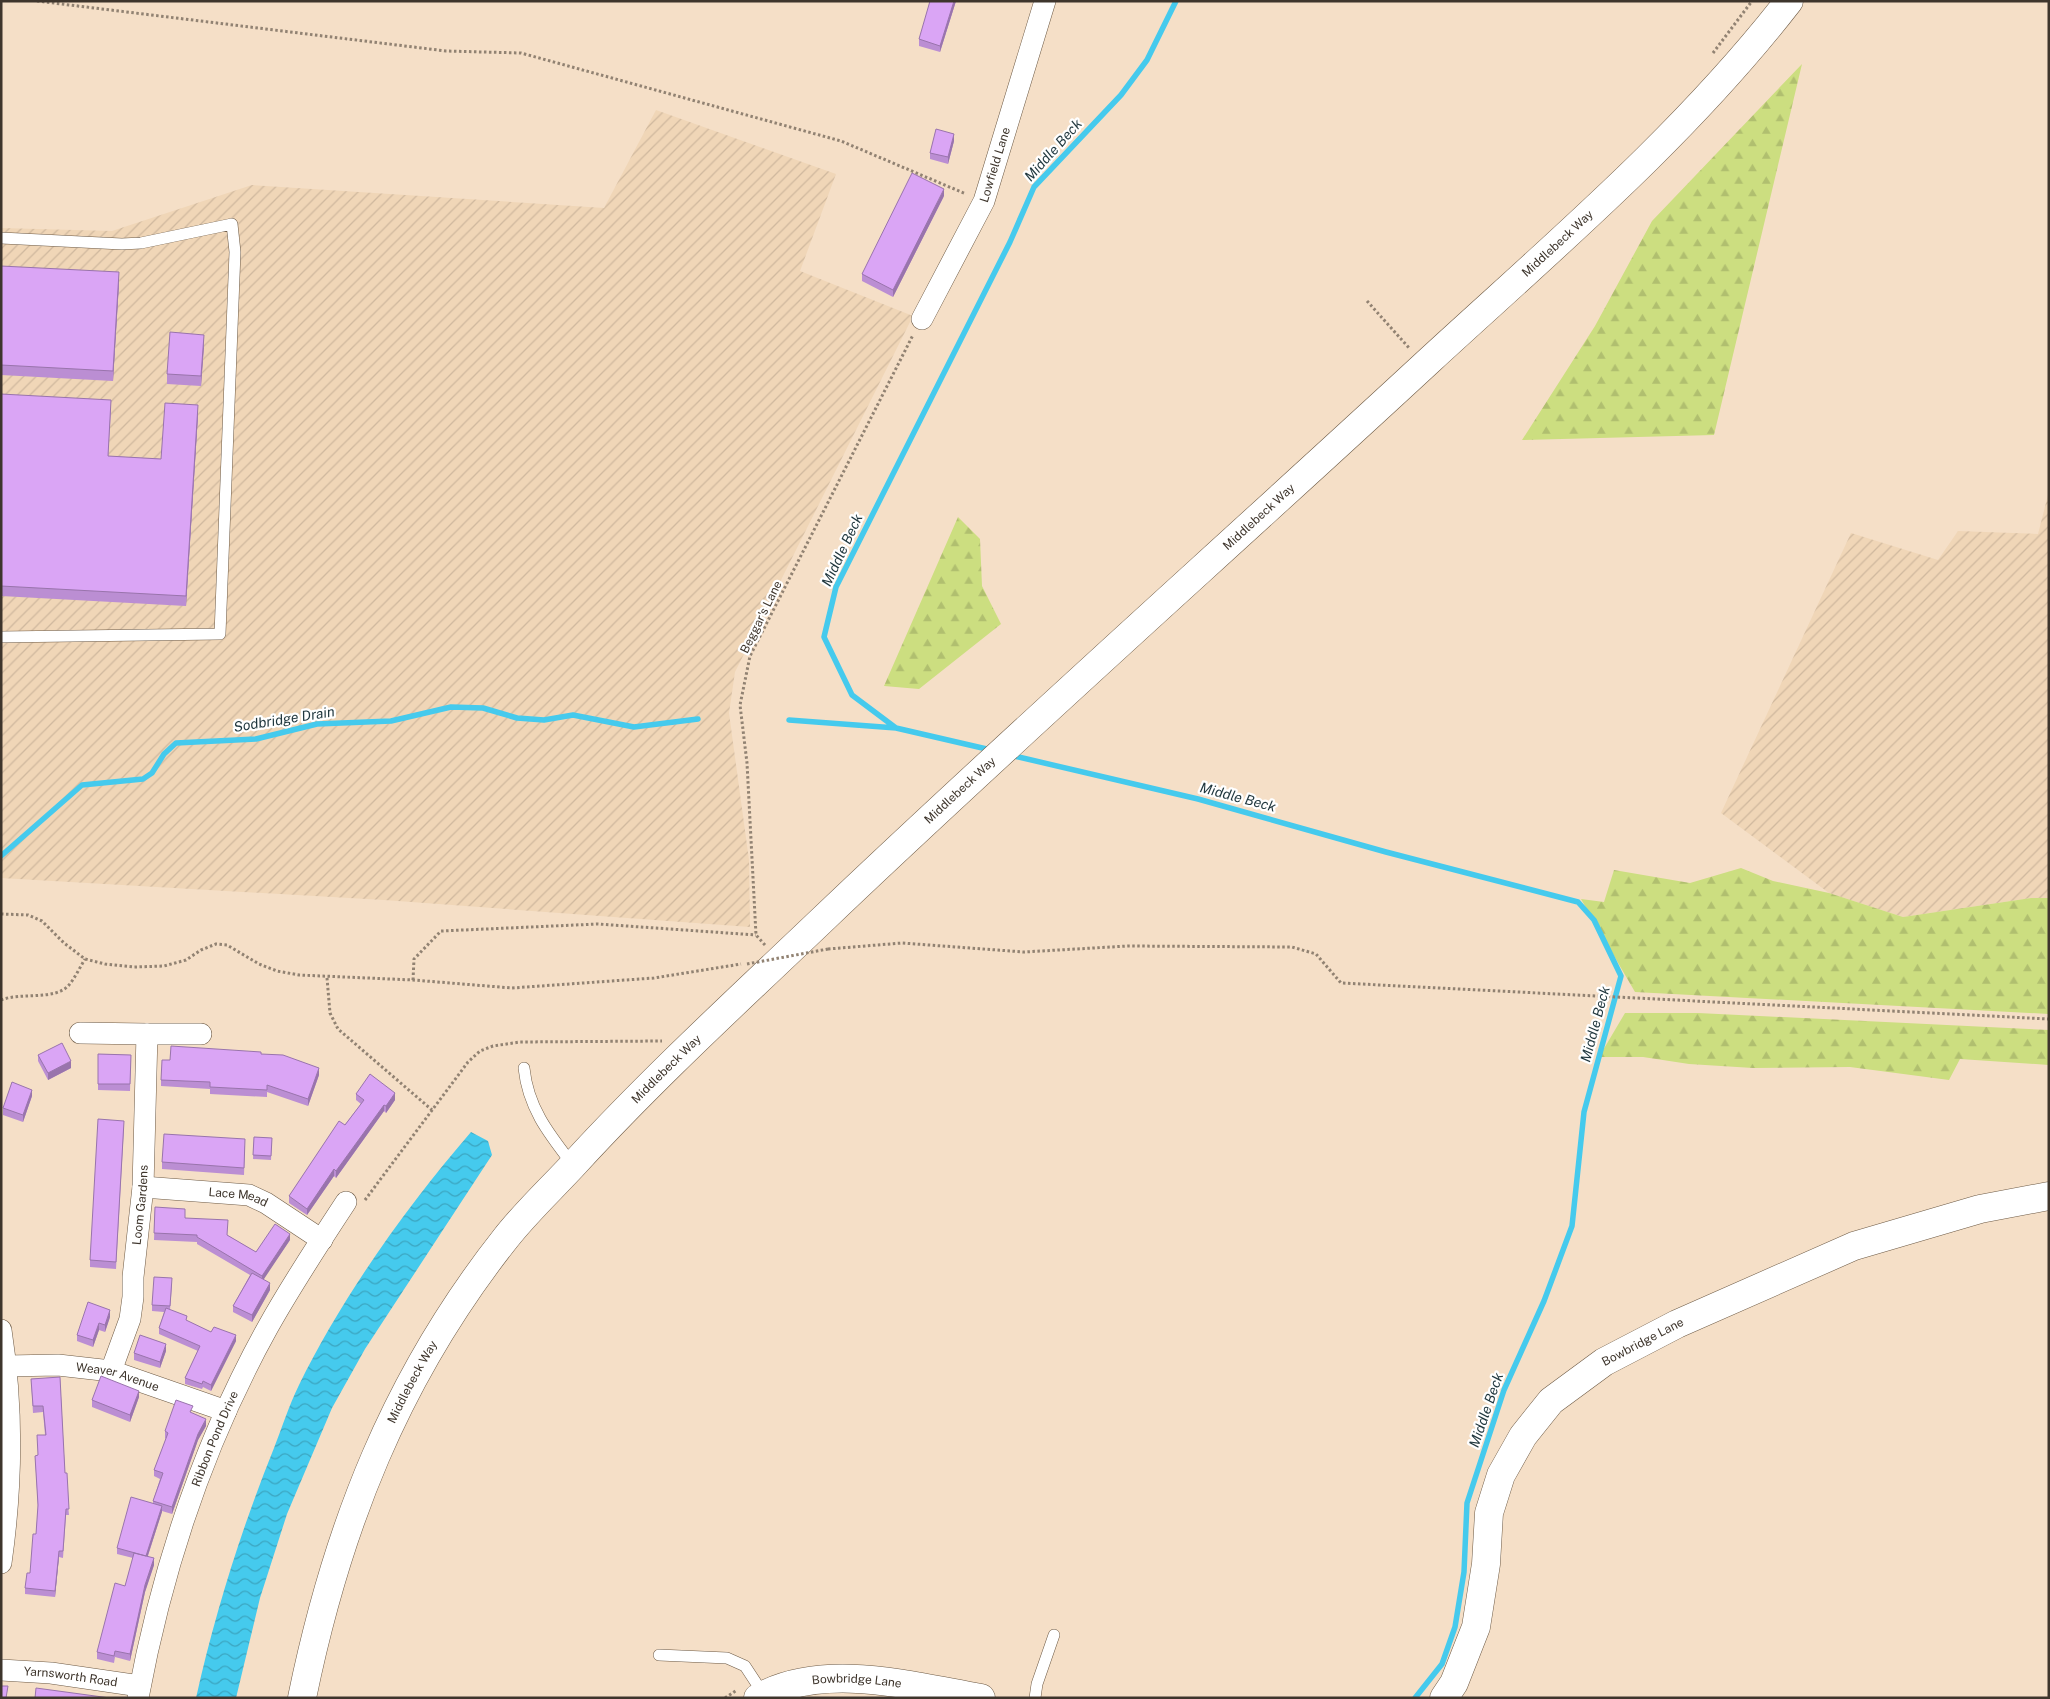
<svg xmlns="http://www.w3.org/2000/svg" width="2050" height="1699" font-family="'Public Sans',sans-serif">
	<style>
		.industrial { fill: url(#industrial-furrows) }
		.forest { fill: url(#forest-firs) }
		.water { fill: url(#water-waves) }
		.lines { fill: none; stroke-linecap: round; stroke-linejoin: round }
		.stream { stroke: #45caed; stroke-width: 5.5 }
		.lane-casing { stroke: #6d5a45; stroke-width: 12 }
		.street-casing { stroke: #6d5a45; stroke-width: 22 }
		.secondary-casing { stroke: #6d5a45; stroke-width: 29 }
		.path { stroke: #918272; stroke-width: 3; stroke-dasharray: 2.5 2.5; stroke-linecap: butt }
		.lane { stroke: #fff; stroke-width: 11 }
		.street { stroke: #fff; stroke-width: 21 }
		.secondary { stroke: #fff; stroke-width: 28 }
		.path-bridge { stroke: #918272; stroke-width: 3; stroke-dasharray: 2.5 2.5; stroke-linecap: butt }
		.wall { fill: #bb8ed3 }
		.shaded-wall { fill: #9974ac }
		.building { fill: #daa5f5; stroke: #9974ac }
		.labels { text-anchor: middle; stroke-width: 4.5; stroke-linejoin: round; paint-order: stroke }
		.street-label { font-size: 12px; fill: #3e352c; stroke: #fff }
		.water-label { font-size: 14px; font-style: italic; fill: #1f363d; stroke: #fff }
	</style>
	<defs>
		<pattern id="industrial-furrows" width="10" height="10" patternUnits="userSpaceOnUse" patternTransform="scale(1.25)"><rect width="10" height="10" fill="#f0d6b7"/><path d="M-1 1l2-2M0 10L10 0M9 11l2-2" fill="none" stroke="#cfb89e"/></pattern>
		<pattern id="forest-firs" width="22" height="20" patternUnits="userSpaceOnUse" patternTransform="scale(1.25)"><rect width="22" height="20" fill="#ccde80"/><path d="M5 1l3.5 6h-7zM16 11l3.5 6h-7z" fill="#b0bf6f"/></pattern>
		<pattern id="water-waves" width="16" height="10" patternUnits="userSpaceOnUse" patternTransform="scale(1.25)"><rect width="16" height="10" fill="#45caed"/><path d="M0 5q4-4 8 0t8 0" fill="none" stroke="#3ba5c0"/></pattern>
	</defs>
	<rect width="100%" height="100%" fill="#f5dfc7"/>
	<path class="industrial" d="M 656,110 L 836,174 L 800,271 L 913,316 L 735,672 L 729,713 L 749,860 L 750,927 L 384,900 L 1,878 L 1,228 L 112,231 L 252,185 L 604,208 Z
		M 2049,491 L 2049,898 L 2031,898 L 1903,917 L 1829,893 L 1721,813 L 1851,533 L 1938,560 L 1958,531 L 2038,534 Z"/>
	<path class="forest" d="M 1802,64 L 1714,435 L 1522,440 L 1595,326 L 1652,221 Z
		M 958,517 L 980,539 L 982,586 L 1001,624 L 919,689 L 884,686 Z
		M 1741,868 L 1773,881 L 1829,893 L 1903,917 L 2031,898 L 2049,898 L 2049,1014 L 1635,992 L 1581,899 L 1604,902 L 1614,870 L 1690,883 Z
		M 1625,1013 L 1698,1013 L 2049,1030 L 2049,1065 L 1960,1059 L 1949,1080 L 1850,1067 L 1753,1068 L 1689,1064 L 1643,1057 L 1599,1057 Z"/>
	<path class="water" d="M 471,1132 L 488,1141 L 492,1155 L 365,1349 L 332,1408 L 287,1514 L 260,1598 L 236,1698 L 196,1698 C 215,1613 241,1530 274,1448 C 282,1428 289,1405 299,1385 C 342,1297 407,1206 471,1132 Z"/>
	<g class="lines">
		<path class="stream" d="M 789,720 L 896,728
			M 991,750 L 896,728 L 852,695 L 824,637 L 836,587 L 1010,242 L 1034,187 L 1121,95 L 1147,60 L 1176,1
			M 1010,755 L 1198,799 L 1386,852 L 1578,902 L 1594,920 L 1621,976 L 1584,1112 L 1572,1226 L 1544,1301 L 1504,1390 L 1467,1503 L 1464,1572 L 1455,1627 L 1442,1664 L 1415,1698
			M 1,856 L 82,785 L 143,779 L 152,773 L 164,754 L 176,743 L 256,739 L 317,724 L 391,721 L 451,707 L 483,708 L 517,718 L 544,720 L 573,715 L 634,727 L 698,719"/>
		<g class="lane-casing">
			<path id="lane" d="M 1,238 L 122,244 L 141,243 L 232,224 L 235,252 L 220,634 L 1,637
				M 524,1068 C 528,1108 549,1134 573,1165
				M 659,1655 L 727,1658 L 745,1666 L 764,1695
				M 1035,1698 L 1037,1684 L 1054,1635"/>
		</g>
		<g class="street-casing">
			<g id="street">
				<path id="s1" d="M 922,319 L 984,201 L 1045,1"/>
				<path d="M 80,1033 L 147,1034"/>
				<path id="s2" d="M 143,1187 L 249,1195 L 266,1203 L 322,1240"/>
				<path d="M 1,1330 C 13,1407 12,1486 1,1563"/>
				<path id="s3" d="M 7,1366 L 58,1365 L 111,1371 L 226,1411"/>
				<path id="s4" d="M 111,1371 L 130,1319 L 133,1297 L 133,1277 L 143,1187 L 147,1034 L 201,1034"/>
				<path id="s5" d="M 1,1670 L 51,1673 L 140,1686"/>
				<path id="s6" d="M 138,1698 C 162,1569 204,1442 268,1327 C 292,1284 319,1243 346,1202"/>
			</g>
		</g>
		<g class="secondary-casing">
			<g id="secondary">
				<path id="s7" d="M 302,1698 C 337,1527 396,1377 505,1239 C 526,1212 552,1188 575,1163 C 653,1078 738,1000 821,921 C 1021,730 1228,547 1431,359 C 1555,245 1685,135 1789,1"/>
				<path id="s8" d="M 758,1698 C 823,1661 911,1686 981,1698"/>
				<path id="s9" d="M 1444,1698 L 1454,1683 L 1476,1627 L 1486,1564 L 1489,1513 L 1501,1475 L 1523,1436 L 1551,1401 L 1604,1362 L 1677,1324 L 1854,1246 L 1980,1209 L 2049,1196"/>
			</g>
		</g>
		<path class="path" d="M 37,1 L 446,51 L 521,53 L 841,141 L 966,194
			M 1713,53 L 1752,1
			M 1367,301 L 1410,349
			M 1,914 L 28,915 L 42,921 L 64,943 L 85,959 L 105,964 L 134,967 L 164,966 L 186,960 L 201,950 L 216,944 L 227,945 L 259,964 L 277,971 L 299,975 L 413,980 L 512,988 L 654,978 L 741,964
			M 765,945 L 756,935 L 747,763 L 740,705 L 750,656 L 913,335
			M 828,949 L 902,943 L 1024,952 L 1128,946 L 1292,947 L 1316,954 L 1341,983 L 2049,1019
			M 327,978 L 330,1013 L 338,1029 L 432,1110
			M 413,980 L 414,959 L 441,931 L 598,924 L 756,935
			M 1,1000 C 21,992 55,1001 69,985 C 75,978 80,967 85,959
			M 365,1200 L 468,1062 L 480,1051 L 493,1046 L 520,1042 L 662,1041
			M 725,1698 L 737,1690"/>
		<use href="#lane" class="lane"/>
		<use href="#street" class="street"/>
		<use href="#secondary" class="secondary"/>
		<path class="path-bridge" d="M 747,964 L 828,949"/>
	</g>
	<path class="wall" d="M 956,1 L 940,52 L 919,46 L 919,39 Z
		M 954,141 L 948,164 L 930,159 L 930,153 Z
		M 944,196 L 893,297 L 862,281 L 862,274 Z
		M 1,266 L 119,283 L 113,381 L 1,375 Z
		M 204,345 L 201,386 L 167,384 L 167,374 Z
		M 1,394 L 111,410 L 108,456 L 161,459 L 198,415 L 186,606 L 1,596 Z
		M 98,1054 L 131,1055 L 130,1091 L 98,1090 Z
		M 261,1054 L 319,1075 L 308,1106 L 267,1092 L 267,1097 L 210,1094 L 210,1089 L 161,1086 L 161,1080 Z
		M 38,1055 L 71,1068 L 48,1080 L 38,1061 Z
		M 356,1094 L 395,1100 L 386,1113 L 384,1111 L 336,1178 L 334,1176 L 307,1215 L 289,1203 L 289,1196 L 361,1104 L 356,1100 Z
		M 32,1096 L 23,1122 L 3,1115 L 3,1108 Z
		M 124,1127 L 116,1269 L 90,1267 L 90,1260 Z
		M 254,1137 L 272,1138 L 271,1160 L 253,1159 Z
		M 245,1146 L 244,1175 L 162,1169 L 162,1162 Z
		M 155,1207 L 227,1235 L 256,1252 L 290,1240 L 263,1279 L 270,1290 L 252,1322 L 233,1312 L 233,1306 L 250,1275 L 197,1244 L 197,1242 L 154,1240 Z
		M 172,1285 L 170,1310 L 187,1321 L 211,1332 L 236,1341 L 211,1391 L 203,1387 L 202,1389 L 185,1384 L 185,1378 L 198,1351 L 159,1334 L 159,1328 L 164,1312 L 152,1311 L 152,1305 Z
		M 110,1317 L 105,1332 L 99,1330 L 93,1347 L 77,1341 L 77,1335 Z
		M 166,1351 L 160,1368 L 134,1360 L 134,1353 Z
		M 60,1377 L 65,1473 L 69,1515 L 66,1515 L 63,1558 L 59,1557 L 55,1597 L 25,1594 L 25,1588 L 30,1573 L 36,1534 L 38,1508 L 35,1456 L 38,1455 L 45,1435 L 43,1412 L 33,1413 L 31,1379 Z
		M 139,1397 L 130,1422 L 92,1407 L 92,1400 Z
		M 193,1413 L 206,1426 L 198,1440 L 172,1514 L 162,1511 L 148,1556 L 154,1565 L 145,1592 L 130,1661 L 115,1657 L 114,1663 L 97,1659 L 97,1652 L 125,1586 L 133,1558 L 117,1554 L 117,1548 L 153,1503 L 153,1501 L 160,1479 L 154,1476 L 154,1470 L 166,1439 L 165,1438 L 165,1431 Z"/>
	<path class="shaded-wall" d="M 954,1 L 956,1 L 940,52 L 940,46 Z
		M 954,134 L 954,141 L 948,164 L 948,157 Z
		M 944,189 L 944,196 L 893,297 L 893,290 Z
		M 119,272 L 119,283 L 113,381 L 113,371 Z
		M 204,335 L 204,345 L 201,386 L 201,376 Z
		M 198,405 L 198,415 L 186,606 L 186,596 Z
		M 71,1061 L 71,1068 L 48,1080 L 48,1073 Z
		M 319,1068 L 319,1075 L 308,1106 L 308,1099 Z
		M 32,1090 L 32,1096 L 23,1122 L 23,1115 Z
		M 395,1093 L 395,1100 L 386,1113 L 386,1106 Z
		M 384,1105 L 384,1111 L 336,1178 L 336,1171 Z
		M 334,1169 L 334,1176 L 307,1215 L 307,1209 Z
		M 290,1234 L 290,1240 L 262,1282 L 262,1276 Z
		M 270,1283 L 270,1290 L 252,1322 L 252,1315 Z
		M 110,1310 L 110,1317 L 105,1332 L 105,1325 Z
		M 99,1323 L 99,1330 L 93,1347 L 93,1340 Z
		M 236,1335 L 236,1341 L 211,1391 L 211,1385 Z
		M 166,1344 L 166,1351 L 160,1368 L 160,1362 Z
		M 139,1391 L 139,1397 L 130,1422 L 130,1415 Z
		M 206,1419 L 206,1426 L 198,1440 L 172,1514 L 172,1507 L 198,1434 Z
		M 162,1506 L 162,1512 L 146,1561 L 146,1556 Z
		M 59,1551 L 59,1557 L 55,1597 L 55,1591 Z
		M 154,1558 L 154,1565 L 145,1592 L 130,1661 L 130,1654 L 145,1585 Z"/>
	<path class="building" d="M 930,1 L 954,1 L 940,46 L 919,39 Z
		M 936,129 L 954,134 L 948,157 L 930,153 Z
		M 912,173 L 944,189 L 893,290 L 862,274 Z
		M 1,266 L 119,272 L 113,371 L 1,365 Z
		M 170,332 L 204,335 L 201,376 L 167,374 Z
		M 1,394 L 111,400 L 108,456 L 161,459 L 165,403 L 198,405 L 186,596 L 1,586 Z
		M 62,1043 L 71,1061 L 48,1073 L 38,1055 Z
		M 171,1046 L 261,1052 L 261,1054 L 283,1055 L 319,1068 L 308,1099 L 267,1085 L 267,1090 L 210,1087 L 210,1082 L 161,1080 L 162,1060 L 170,1060 Z
		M 98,1054 L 131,1055 L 130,1084 L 98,1084 Z
		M 370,1074 L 395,1093 L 386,1106 L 384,1105 L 336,1171 L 334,1169 L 307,1209 L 289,1196 L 339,1121 L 345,1125 L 364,1100 L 356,1094 Z
		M 12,1082 L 32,1090 L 23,1115 L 3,1108 Z
		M 98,1119 L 124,1121 L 116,1262 L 90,1260 Z
		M 164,1134 L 245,1139 L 244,1168 L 162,1162 Z
		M 254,1137 L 272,1138 L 271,1156 L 253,1155 Z
		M 155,1207 L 185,1209 L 185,1218 L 228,1220 L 227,1235 L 256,1252 L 275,1224 L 290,1234 L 262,1276 L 197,1237 L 197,1235 L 154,1233 Z
		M 252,1273 L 270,1283 L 252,1315 L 233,1306 Z
		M 154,1277 L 172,1278 L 170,1306 L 152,1305 Z
		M 88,1302 L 110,1310 L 105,1325 L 99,1323 L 93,1340 L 77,1335 Z
		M 166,1308 L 187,1316 L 186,1320 L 211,1332 L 214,1327 L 236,1335 L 211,1385 L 203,1381 L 202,1384 L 185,1378 L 200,1346 L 159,1328 Z
		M 140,1335 L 166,1344 L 160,1362 L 134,1353 Z
		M 101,1376 L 139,1391 L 130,1415 L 92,1400 Z
		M 60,1377 L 65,1473 L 67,1473 L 69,1509 L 66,1509 L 63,1551 L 59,1551 L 55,1591 L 25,1588 L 27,1573 L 30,1573 L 33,1534 L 36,1534 L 38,1505 L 35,1456 L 38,1455 L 37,1435 L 46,1435 L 43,1406 L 33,1406 L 31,1379 Z
		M 176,1400 L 193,1406 L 190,1412 L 206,1419 L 198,1434 L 172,1507 L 153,1501 L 163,1473 L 154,1470 L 168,1433 L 165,1431 Z
		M 131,1497 L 162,1506 L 146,1556 L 117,1548 Z
		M 134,1553 L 154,1558 L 145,1585 L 130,1654 L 115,1651 L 114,1656 L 97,1652 L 115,1583 L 125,1586 Z
		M 1,1686 L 8,1686 L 6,1698 L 1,1698 Z
		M 36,1688 L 110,1698 L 35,1698 Z"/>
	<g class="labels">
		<g class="street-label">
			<text dy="4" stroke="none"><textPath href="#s1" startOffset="171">Lowfield Lane</textPath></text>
			<text dy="4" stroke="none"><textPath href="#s7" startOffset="1956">Middlebeck Way</textPath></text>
			<text dy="4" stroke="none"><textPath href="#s7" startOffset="1551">Middlebeck Way</textPath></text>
			<text transform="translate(761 617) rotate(-64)" y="4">Beggar's Lane</text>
			<text dy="4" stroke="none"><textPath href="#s7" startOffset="1146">Middlebeck Way</textPath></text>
			<text dy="4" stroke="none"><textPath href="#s7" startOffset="741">Middlebeck Way</textPath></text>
			<text dy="4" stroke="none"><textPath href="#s2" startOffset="96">Lace Mead</textPath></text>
			<text dy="4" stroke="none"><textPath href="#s4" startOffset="170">Loom Gardens</textPath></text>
			<text dy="4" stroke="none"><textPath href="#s9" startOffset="432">Bowbridge Lane</textPath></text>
			<text dy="4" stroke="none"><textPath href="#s3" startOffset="112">Weaver Avenue</textPath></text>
			<text dy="4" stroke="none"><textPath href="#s7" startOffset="336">Middlebeck Way</textPath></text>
			<text dy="4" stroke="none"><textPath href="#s6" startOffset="271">Ribbon Pond Drive</textPath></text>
			<text dy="4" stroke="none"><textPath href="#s5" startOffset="70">Yarnsworth Road</textPath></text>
			<text dy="4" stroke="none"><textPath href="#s8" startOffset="102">Bowbridge Lane</textPath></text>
		</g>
		<g class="water-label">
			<text transform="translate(1053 150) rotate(-48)" y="5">Middle Beck</text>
			<text transform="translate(842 550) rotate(-65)" y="5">Middle Beck</text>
			<text transform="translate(284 719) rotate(-9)" y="5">Sodbridge Drain</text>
			<text transform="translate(1238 797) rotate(15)" y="5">Middle Beck</text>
			<text transform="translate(1595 1024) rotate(-75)" y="5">Middle Beck</text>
			<text transform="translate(1486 1410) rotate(-71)" y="5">Middle Beck</text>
		</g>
	</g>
	<rect width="2050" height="1699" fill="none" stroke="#3e352c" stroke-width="5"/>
</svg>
